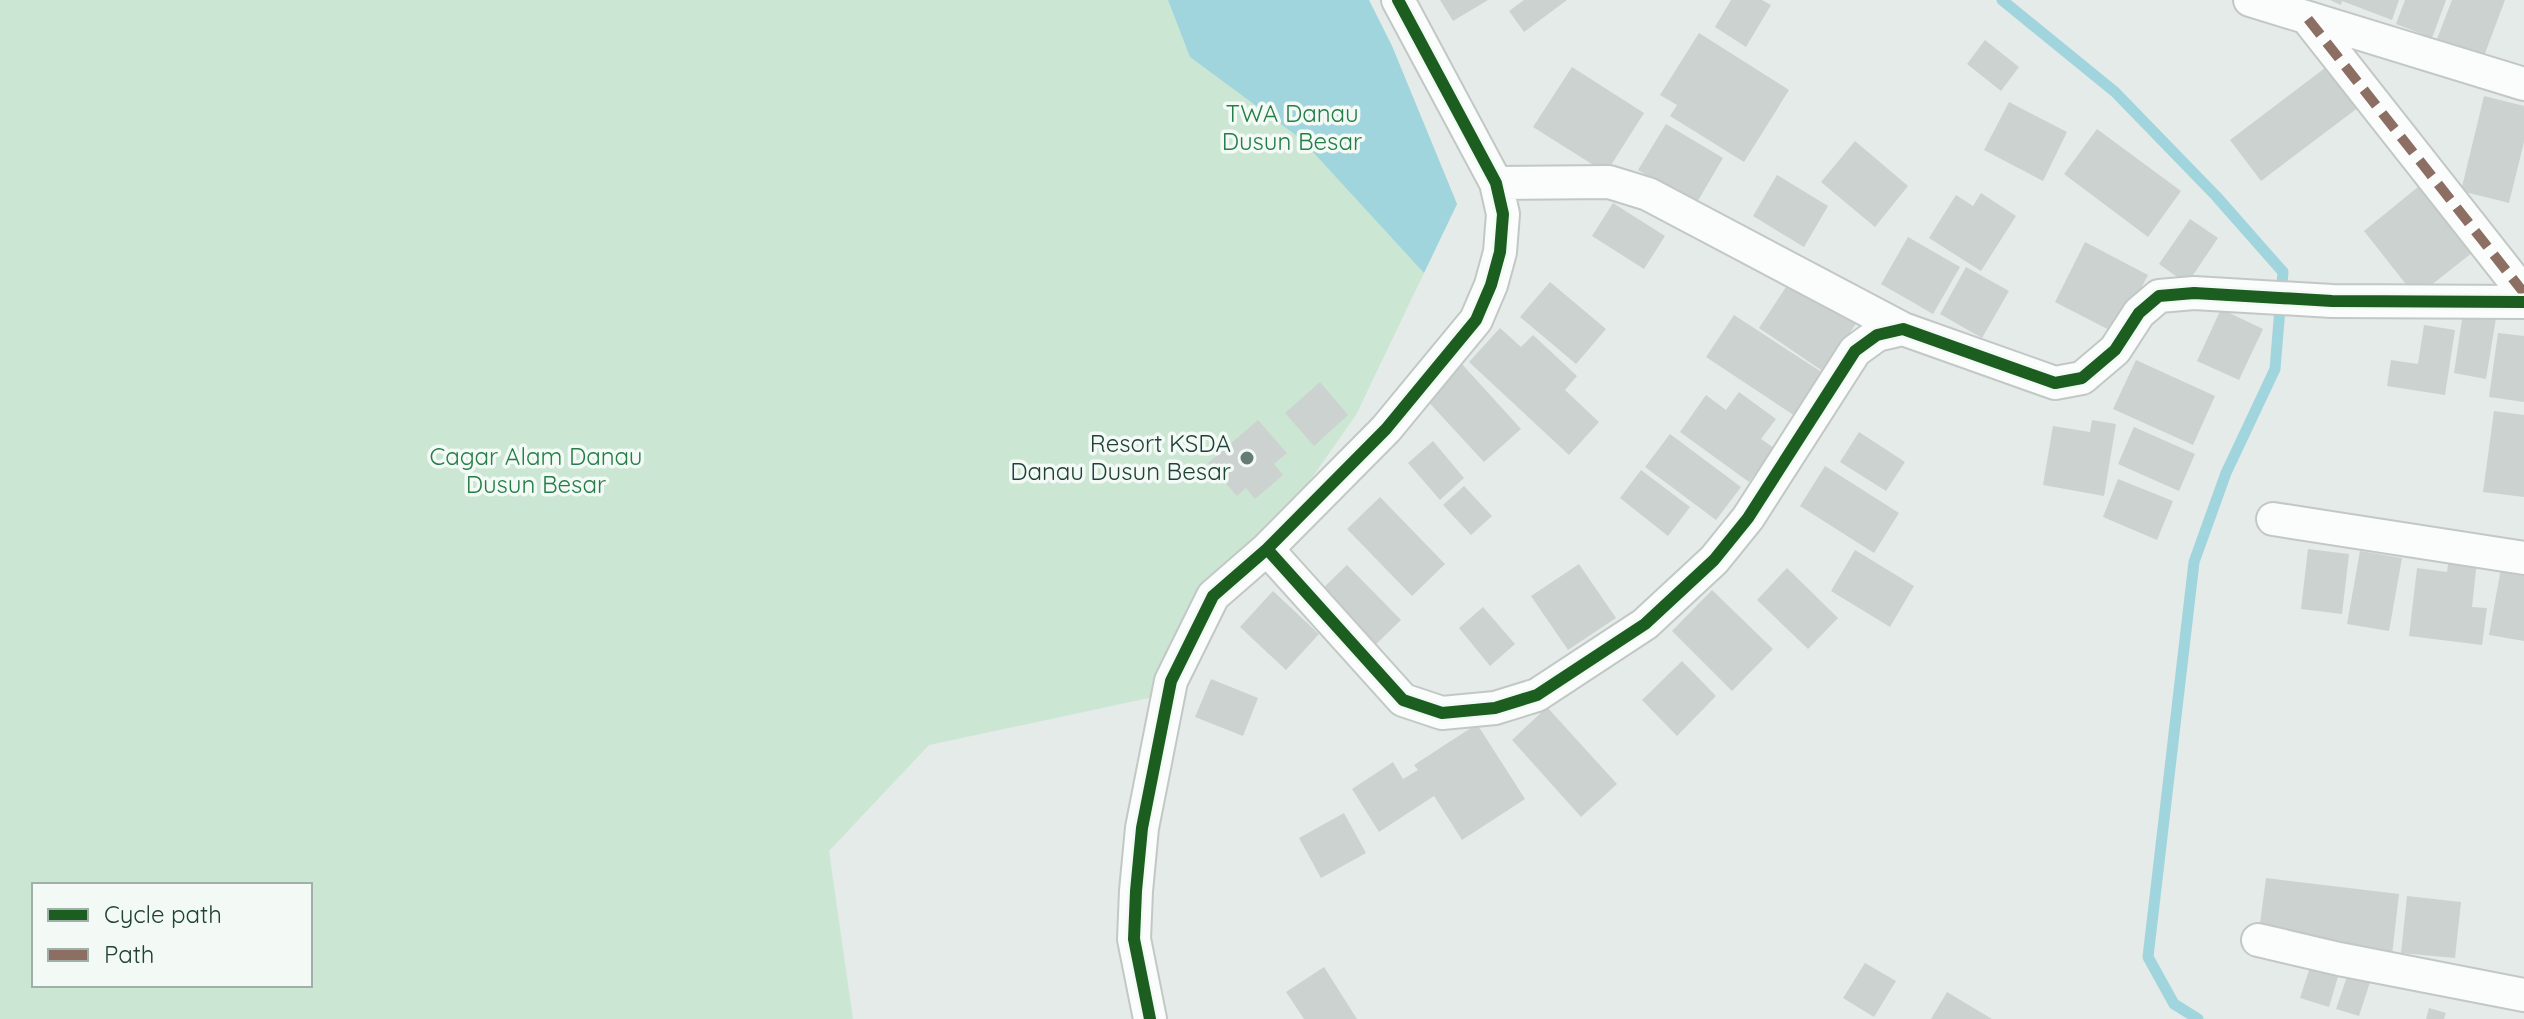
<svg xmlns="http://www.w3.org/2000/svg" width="2524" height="1019" font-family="Quicksand,sans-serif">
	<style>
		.green { fill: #cce6d4; fill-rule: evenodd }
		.water { fill: #a1d5de }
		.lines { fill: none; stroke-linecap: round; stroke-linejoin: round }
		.stream { stroke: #a1d5de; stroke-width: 11 }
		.building { fill: #ccd2cf }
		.street-casing { stroke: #c2c8c5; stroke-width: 36 }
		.street { stroke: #fbfcfc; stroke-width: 32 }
		.quiet { stroke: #8d6e63; stroke-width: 10; stroke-dasharray: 20 10; stroke-linecap: butt }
		.cycleway-casing { stroke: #f3faf6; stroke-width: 17 }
		.cycleway { stroke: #1b5e20; stroke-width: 12 }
		.poi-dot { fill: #657c76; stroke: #f3faf6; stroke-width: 3 }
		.labels { text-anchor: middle; stroke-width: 7; stroke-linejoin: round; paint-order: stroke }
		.park-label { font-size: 24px; fill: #257d47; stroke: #f3faf6 }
		.poi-label { font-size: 24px; fill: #204138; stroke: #f3faf6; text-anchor: end }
	</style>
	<rect width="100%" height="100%" fill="#e5ebe8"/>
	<path class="green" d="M 0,0 L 1369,0 L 1392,46 L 1457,204 L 1356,415 L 1158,696 L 929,745 L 829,851 L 853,1019 L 0,1019 ZM 34,885 L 310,885 L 310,985 L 34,985 Z"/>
	<path class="water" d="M 1168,0 L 1369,0 L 1392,46 L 1457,204 L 1424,273 L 1301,139 L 1190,57 Z"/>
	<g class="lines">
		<path class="stream" d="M 2002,0 L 2115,92 L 2216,196 L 2283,272 L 2275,369 L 2226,473 L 2194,562 L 2148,957 L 2174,1004 L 2198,1019"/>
	</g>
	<path class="building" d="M 1440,0 L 1488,0 L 1453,21 Z
		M 1524,0 L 1567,0 L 1524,32 L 1509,11 Z
		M 1731,0 L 1762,0 L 1771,5 L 1746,47 L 1715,27 Z
		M 2330,0 L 2399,0 L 2392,20 L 2342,1 L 2341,5 Z
		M 2405,0 L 2446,0 L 2432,38 L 2396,24 Z
		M 2452,0 L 2505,0 L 2484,56 L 2437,39 Z
		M 1699,33 L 1789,90 L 1744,162 L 1670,116 L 1677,105 L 1660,95 Z
		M 1985,40 L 2019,67 L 2001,91 L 1967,64 Z
		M 2329,65 L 2359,107 L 2261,181 L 2230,140 Z
		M 1572,67 L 1644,113 L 1606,173 L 1533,127 Z
		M 2484,96 L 2524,106 L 2524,142 L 2509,203 L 2461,191 Z
		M 2009,102 L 2067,132 L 2043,181 L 1984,150 Z
		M 1666,124 L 1723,158 L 1696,204 L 1638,170 Z
		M 2097,129 L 2181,191 L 2148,237 L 2064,174 Z
		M 1855,141 L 1908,186 L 1875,227 L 1821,182 Z
		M 1777,175 L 1828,206 L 1804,247 L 1753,216 Z
		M 2424,182 L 2477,249 L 2416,297 L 2364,231 Z
		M 1981,193 L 2016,216 L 1981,271 L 1929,238 L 1956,195 L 1973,206 Z
		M 1613,203 L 1665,236 L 1644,269 L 1592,236 Z
		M 2190,219 L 2218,238 L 2187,284 L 2159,264 Z
		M 1908,237 L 1960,267 L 1933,314 L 1881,284 Z
		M 2085,242 L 2148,275 L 2117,334 L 2055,302 Z
		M 1966,267 L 2009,291 L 1982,338 L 1940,314 Z
		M 1794,275 L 1859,319 L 1824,372 L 1759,328 Z
		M 1550,282 L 1606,329 L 1576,364 L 1520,317 Z
		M 2221,309 L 2263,329 L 2239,380 L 2197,361 Z
		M 2463,313 L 2496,318 L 2486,379 L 2454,373 Z
		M 1734,315 L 1823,373 L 1795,416 L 1706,357 Z
		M 2424,325 L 2455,330 L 2445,395 L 2387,386 L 2391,360 L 2418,364 Z
		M 1500,328 L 1521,347 L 1533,335 L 1577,376 L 1565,390 L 1599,422 L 1569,455 L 1469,362 Z
		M 2498,333 L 2524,336 L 2524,402 L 2489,397 Z
		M 2136,360 L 2215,396 L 2193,445 L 2113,409 Z
		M 1461,363 L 1521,429 L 1484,462 L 1424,397 Z
		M 1320,382 L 1348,415 L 1314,446 L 1285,413 Z
		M 1739,392 L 1776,419 L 1761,439 L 1774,448 L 1749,482 L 1680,432 L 1706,395 L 1726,410 Z
		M 2494,411 L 2524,415 L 2524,497 L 2483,492 Z
		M 1258,420 L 1287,453 L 1274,464 L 1283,475 L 1255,499 L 1246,488 L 1237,496 L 1208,463 Z
		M 2092,420 L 2116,424 L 2104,496 L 2043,485 L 2053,426 L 2090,432 Z
		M 2134,427 L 2195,454 L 2179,491 L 2118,464 Z
		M 1859,432 L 1905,462 L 1886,491 L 1840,462 Z
		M 1670,434 L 1741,487 L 1716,520 L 1645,467 Z
		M 1433,441 L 1464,478 L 1440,500 L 1408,463 Z
		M 1825,466 L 1899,513 L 1874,553 L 1800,506 Z
		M 1641,470 L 1690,507 L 1668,536 L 1620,498 Z
		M 2118,479 L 2173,501 L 2157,540 L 2103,517 Z
		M 1464,486 L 1492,516 L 1471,535 L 1443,505 Z
		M 1380,497 L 1445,564 L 1412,596 L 1347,529 Z
		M 2308,549 L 2349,554 L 2342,614 L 2301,609 Z
		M 1855,550 L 1914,586 L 1890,627 L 1831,591 Z
		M 2360,551 L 2402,558 L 2389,631 L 2347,624 Z
		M 2449,558 L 2477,561 L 2472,607 L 2487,608 L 2482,645 L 2409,636 L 2417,568 L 2447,572 Z
		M 1579,564 L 1616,618 L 1568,650 L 1531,596 Z
		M 1347,565 L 1401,620 L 1373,647 L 1319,592 Z
		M 1787,568 L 1838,618 L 1808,649 L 1757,600 Z
		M 2501,568 L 2524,572 L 2524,641 L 2489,635 Z
		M 1712,590 L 1773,649 L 1732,691 L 1672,631 Z
		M 1273,591 L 1319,634 L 1286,670 L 1240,627 Z
		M 1483,607 L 1515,644 L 1490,666 L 1459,628 Z
		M 1682,661 L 1716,696 L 1677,736 L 1642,700 Z
		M 1211,679 L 1258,698 L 1243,736 L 1195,717 Z
		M 1547,707 L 1617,784 L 1581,817 L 1512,740 Z
		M 1477,724 L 1525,799 L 1462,840 L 1434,796 L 1379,832 L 1352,789 L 1393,762 L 1403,779 L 1418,770 L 1414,765 Z
		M 1344,813 L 1366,853 L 1321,878 L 1299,838 Z
		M 2266,878 L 2399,894 L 2392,955 L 2258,939 Z
		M 2407,896 L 2461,902 L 2455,958 L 2401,953 Z
		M 2312,961 L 2340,970 L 2329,1007 L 2300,998 Z
		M 1865,963 L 1896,981 L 1874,1017 L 1843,998 Z
		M 1324,967 L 1357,1019 L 1304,1019 L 1286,992 Z
		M 2350,968 L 2372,976 L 2359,1016 L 2336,1009 Z
		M 1947,992 L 1992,1019 L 1931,1019 Z
		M 2429,1008 L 2446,1013 L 2444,1019 L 2426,1019 Z"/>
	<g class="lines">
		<g class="street-casing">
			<path id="street" d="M 2250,0 L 2524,84
				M 2308,19 L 2524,293
				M 1496,183 L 1609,182 L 1648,194 L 1903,329
				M 2273,519 L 2524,558
				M 1267,549 L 1403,700 L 1442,713 L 1495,708 L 1537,695 L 1645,624 L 1714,560 L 1748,518 L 1855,351 L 1877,335 L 1903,329 L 2055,383 L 2082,378 L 2115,350 L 2139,313 L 2159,296 L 2194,293 L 2332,301 L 2524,302
				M 2258,940 L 2339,959 L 2524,995
				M 1150,1019 L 1134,939 L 1136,891 L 1142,828 L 1171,681 L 1213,596 L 1267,549 L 1386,429 L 1476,320 L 1491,285 L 1500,252 L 1503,214 L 1496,183 L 1398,0"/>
		</g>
		<use href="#street" class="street"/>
		<path class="quiet" d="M 2308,19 L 2524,293"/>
		<g class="cycleway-casing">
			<path id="cycleway" d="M 1267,549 L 1403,700 L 1442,713 L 1495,708 L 1537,695 L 1645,624 L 1714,560 L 1748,518 L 1855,351 L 1877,335 L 1903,329 L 2055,383 L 2082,378 L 2115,350 L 2139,313 L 2159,296 L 2194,293 L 2332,301 L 2524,302
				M 1150,1019 L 1134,939 L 1136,891 L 1142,828 L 1171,681 L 1213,596 L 1267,549 L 1386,429 L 1476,320 L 1491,285 L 1500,252 L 1503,214 L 1496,183 L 1398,0"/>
		</g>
		<use href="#cycleway" class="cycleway"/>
	</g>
	<circle class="poi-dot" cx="1247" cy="458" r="8"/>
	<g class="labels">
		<g class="park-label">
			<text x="1292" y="122">TWA Danau<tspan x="1292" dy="28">Dusun Besar</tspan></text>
			<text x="536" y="465">Cagar Alam Danau<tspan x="536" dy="28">Dusun Besar</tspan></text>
		</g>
		<g class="poi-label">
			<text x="1231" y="452">Resort KSDA<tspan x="1231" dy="28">Danau Dusun Besar</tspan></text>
		</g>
	</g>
	<rect x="32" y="883" width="280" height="104" fill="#f3faf6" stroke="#9fb0aa" stroke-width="2"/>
	<rect x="48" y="909" width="40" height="12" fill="#1b5e20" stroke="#9fb0aa" stroke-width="2"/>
	<text x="104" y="923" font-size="24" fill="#204138">Cycle path</text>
	<rect x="48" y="949" width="40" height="12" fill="#8d6e63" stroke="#9fb0aa" stroke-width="2"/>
	<text x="104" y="963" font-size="24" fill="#204138">Path</text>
</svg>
